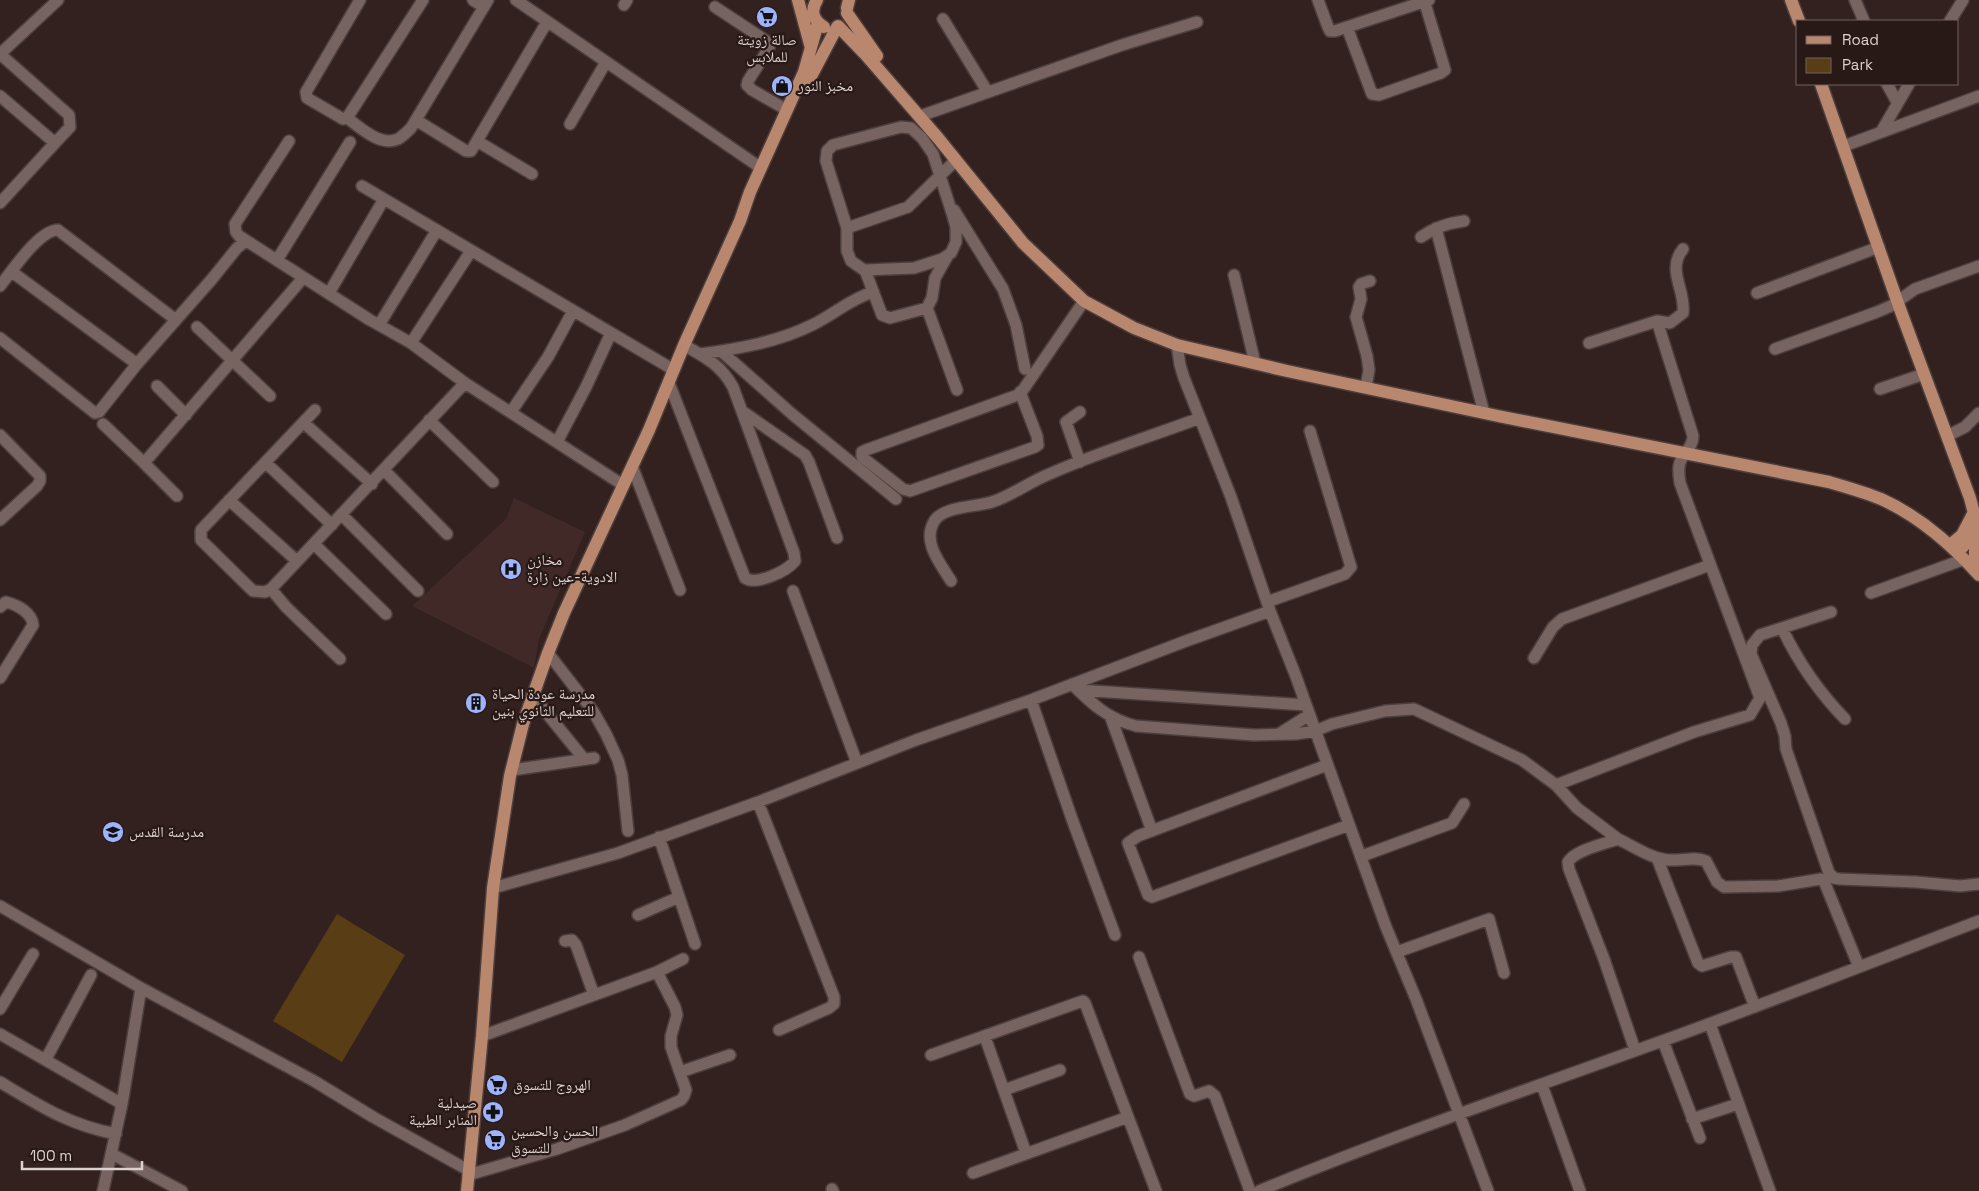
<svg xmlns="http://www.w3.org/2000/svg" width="1979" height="1191" font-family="'Space Grotesk','Noto Naskh Arabic',sans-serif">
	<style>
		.built { fill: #412927 }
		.green { fill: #593d15 }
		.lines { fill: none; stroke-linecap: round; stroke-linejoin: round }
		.minor-casing { stroke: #4c3e3c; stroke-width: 14 }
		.major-casing { stroke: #4c3e3c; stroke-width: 15 }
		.minor { stroke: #776360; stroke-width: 11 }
		.major { stroke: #b9876e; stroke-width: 12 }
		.labels { text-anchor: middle; stroke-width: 4.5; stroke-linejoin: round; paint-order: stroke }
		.poi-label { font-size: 15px; fill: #dcd1cf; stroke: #281816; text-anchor: start }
	</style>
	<rect width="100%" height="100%" fill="#32211f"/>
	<path class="built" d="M 514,498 L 585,532 L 539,639 L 534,668 L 412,606 L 506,519 Z"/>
	<path class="green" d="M 337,914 L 405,955 L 342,1062 L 273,1021 Z"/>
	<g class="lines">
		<g class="minor-casing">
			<path id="minor" d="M 360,0 L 306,92 L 307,98 L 343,119 L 347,118 L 423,0
				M 473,0 L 484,7
				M 516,0 L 761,168
				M 1318,0 L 1328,27 L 1330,31 L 1335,31 L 1429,0
				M 1855,0 L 1864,21
				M 624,5 L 627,0
				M 715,7 L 768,42 L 769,48 L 748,81 L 747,85 L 752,90 L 787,110
				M 943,19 L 987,91
				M 1950,21 L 1963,0
				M 1347,27 L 1372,94 L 1379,95 L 1441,73 L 1445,70 L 1424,0
				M 0,54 L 69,115 L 70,127 L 55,143
				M 0,54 L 58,0
				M 1887,84 L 1897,102
				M 0,96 L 55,143 L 0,203
				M 923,115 L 1122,45 L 1197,22
				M 347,118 C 361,128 380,147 398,139 C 402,137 407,132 411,128 L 488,0
				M 416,120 L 466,151 L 471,151 L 547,22
				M 570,124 L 606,62
				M 901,127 L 911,128 L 922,138 L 933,154 L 952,213 L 956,227 L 956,242 L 951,253 L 942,259 L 914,268 L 864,270 L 851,261 L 847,251 L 847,228 L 826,161 L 827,151 L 833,145 Z
				M 1881,132 L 1909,84
				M 289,141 L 235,224 L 236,232 L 239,236 L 370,320 L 411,343 L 465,383 L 623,485
				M 477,141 L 532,174
				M 1844,146 L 1979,96
				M 362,186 L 674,370
				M 954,210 L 1003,289 L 1016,325 L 1025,369
				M 847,228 L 908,207 L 956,160
				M 1436,228 L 1484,413
				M 1421,237 C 1435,227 1448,223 1464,221
				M 277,260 L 350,142
				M 865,270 L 882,315 L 890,318 L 927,308 L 932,298 L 935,278 L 948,255
				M 12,272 L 137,364
				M 1234,275 L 1255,363
				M 0,286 C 12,271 39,230 58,230 L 176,320
				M 329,293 L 384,199
				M 1757,293 L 1879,247
				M 927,308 L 957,390
				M 379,325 L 437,230
				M 197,327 L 270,396
				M 0,338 L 95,413 L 99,412 L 137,364 L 212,279 L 237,248 L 246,241
				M 411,343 L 471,251
				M 1589,343 L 1657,321
				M 1177,345 L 1180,365 L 1184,378 L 1231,497 L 1270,611 L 1295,674 L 1386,927 L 1416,999 L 1488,1191
				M 1775,349 L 1877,312 L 1891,306 L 1915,289 L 1979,266
				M 721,351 L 792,414 L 896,499
				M 700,354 C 737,349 778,342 812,325 C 833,315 850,299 873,292
				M 669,383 L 745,578 C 756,586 787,571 795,561 L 794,553 L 733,387 C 721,365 705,357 684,345
				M 157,386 L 186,415
				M 1366,387 L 1369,370 L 1367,356 L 1356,317 L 1361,299 L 1359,287 L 1361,284 L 1370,281
				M 1880,389 L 1924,374
				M 1020,392 L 1037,436 L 1038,445 L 1035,447 L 910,491 L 903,489 L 862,457 L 862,452 L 866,450 L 1018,395 L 1023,390 L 1084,301
				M 742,411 L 805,455 L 809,462 L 837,538
				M 511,412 L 548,357 L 573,311
				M 429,420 L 493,482
				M 304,423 L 372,484
				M 103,424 L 144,463 L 303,278
				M 0,435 L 40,476 L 40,481 L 37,486 L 0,520
				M 1947,436 L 1965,427 L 1979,413
				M 557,442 L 586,387 L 611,333
				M 1080,462 L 1066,422 L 1080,412
				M 144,463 L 177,496
				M 266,463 L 332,525
				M 632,466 L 680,590
				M 384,470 L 447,534
				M 229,500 L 297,561
				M 342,515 L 418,591
				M 314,544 L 386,614
				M 951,581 C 940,563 921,541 935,520 C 945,506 977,507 992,502 C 1011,496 1028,483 1047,475 C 1096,453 1149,437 1200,418
				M 271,589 L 265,592 L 253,591 L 201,540 L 201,530 L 315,410
				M 793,591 L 857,763
				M 1871,593 L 1965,559
				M 1267,602 L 1345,574 L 1351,567 L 1310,431
				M 0,607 L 6,602 C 18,605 32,613 33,625 L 0,678
				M 1831,612 L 1760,635 L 1752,645 L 1751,654 L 1781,723 L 1785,736 L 1786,749 L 1829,873 L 1834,878 L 1839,879 L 1916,882 L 1960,886 L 1979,884
				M 1782,628 C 1799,664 1818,691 1845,719
				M 548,653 L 593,711 L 606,734 L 618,760 L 622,775 L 628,831
				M 1534,658 L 1553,627 L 1562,619 L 1710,565
				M 340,659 L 286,607 L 271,589 L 465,383
				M 1072,684 C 1092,704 1108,719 1136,726 L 1254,735 L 1296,734 L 1315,731 L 1332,724 L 1385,711 L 1414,709 L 1522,760 L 1556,785
				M 1078,690 L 1306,705
				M 532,695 L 584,759
				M 1031,700 L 1072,819 L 1115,935
				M 1111,718 L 1152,831
				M 1279,734 L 1309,715
				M 1327,765 L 1138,836 L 1128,843 L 1148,895 L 1152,897 L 1349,825
				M 512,770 L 594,758
				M 758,802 L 834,997 L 834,1004 L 829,1008 L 779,1030
				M 659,837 L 695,944
				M 1618,839 L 1577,808 L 1556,785 L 1694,732 L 1750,715 L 1760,698 L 1680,483 C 1679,475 1677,466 1682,458 C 1686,451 1693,446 1693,436 L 1657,321 L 1670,323 L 1683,313 C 1686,290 1666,270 1683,249
				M 1362,856 L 1452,823 L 1464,804
				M 1657,858 L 1698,963 L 1702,966 L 1731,957 L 1736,957 L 1755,1007
				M 493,888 L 618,853 L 758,802 L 916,740 L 1031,700 L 1186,641 L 1270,611
				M 0,906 L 141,988 L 314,1081 L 373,1117 L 468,1170
				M 638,915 L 679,897
				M 565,941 L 572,940 L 576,945 L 594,995
				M 1397,952 L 1489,919 L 1504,973
				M 1139,957 L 1190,1094 L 1194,1096 L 1209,1091 L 1215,1096 L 1250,1191
				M 0,1009 L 33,954
				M 1710,1024 L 1770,1191
				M 0,1034 L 122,1104
				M 482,1036 L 657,972 L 683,959
				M 985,1037 L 1026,1153
				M 1663,1041 L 1700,1138
				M 1635,1050 L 1604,959 L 1569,869 L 1568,862 C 1575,850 1604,844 1618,839 C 1635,847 1651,859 1670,860 C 1682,861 1694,856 1706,861 L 1717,882 L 1724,887 L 1778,886 L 1821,879 L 1824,881 L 1859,967
				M 931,1055 L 1077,1003 L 1083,1001 L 1085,1003 L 1156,1191
				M 46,1059 L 91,975
				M 680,1072 L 730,1055
				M 0,1082 C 40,1106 69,1125 116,1134
				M 1542,1085 L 1580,1191
				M 1004,1090 L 1060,1070
				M 1692,1119 L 1738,1104
				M 112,1154 L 182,1191
				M 973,1173 L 1128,1117
				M 468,1175 L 557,1149 L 625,1125 L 681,1100 L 684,1096 L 686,1090 L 671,1047 L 671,1036 L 677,1015 L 675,1007 L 657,972
				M 832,1189 L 833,1191
				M 103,1191 L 122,1104 L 141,988
				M 1259,1191 C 1392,1136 1529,1089 1665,1040 C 1770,1002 1874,961 1979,921"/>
		</g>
		<g class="major-casing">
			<path id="major" d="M 798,0 L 811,48
				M 817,0 C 810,11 813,20 824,27
				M 1791,0 L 1799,21
				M 847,8 L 849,0
				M 847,13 L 877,56
				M 838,26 L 866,55 L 938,138 L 1023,243 L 1084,301 L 1134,328 L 1177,345 L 1287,371 L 1498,416 L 1829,482 C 1846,487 1864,492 1881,499 C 1919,516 1951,544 1979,575
				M 808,82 L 837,27
				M 1821,84 L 1900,309 L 1970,498 C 1978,528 1979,530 1958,552
				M 1975,535 L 1975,555 L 1979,572
				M 1950,545 L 1962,535 L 1974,512
				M 467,1191 L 482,1036 L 493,888 L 510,776 L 523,724 L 548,653 L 564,613 L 649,430 L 684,345 L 740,221 L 750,192 L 804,72 L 818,23"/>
		</g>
		<use href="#minor" class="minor"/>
		<use href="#major" class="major"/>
	</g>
	<defs>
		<g id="supermarket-disc" transform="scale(1.125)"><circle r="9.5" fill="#9fb3fd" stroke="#281816"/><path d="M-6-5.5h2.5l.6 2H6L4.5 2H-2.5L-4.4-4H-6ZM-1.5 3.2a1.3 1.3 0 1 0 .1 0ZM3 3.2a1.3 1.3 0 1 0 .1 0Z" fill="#111"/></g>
		<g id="shop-disc" transform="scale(1.125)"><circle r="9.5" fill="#9fb3fd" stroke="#281816"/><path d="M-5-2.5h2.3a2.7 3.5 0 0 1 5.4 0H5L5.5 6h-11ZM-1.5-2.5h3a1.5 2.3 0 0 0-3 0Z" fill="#111"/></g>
		<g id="hospital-disc" transform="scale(1.125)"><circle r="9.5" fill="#9fb3fd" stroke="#281816"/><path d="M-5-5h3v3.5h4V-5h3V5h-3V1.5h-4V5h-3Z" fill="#111"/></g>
		<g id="building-disc" transform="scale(1.125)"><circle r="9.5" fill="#9fb3fd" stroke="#281816"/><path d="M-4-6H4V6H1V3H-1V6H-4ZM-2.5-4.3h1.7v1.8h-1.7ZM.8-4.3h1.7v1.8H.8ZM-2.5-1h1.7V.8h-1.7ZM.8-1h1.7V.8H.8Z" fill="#111"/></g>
		<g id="school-disc" transform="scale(1.125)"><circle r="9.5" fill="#9fb3fd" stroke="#281816"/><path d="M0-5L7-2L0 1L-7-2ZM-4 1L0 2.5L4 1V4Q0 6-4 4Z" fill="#111"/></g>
		<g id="pharmacy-disc" transform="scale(1.125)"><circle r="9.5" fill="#9fb3fd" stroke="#281816"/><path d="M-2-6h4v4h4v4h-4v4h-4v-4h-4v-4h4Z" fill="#111"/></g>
	</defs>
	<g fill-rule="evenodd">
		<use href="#supermarket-disc" x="767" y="17"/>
		<use href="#shop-disc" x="782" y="86"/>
		<use href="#hospital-disc" x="511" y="569"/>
		<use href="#building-disc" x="476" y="703"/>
		<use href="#school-disc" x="113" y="832"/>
		<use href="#supermarket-disc" x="497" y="1085"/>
		<use href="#pharmacy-disc" x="493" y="1112"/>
		<use href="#supermarket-disc" x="495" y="1140"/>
	</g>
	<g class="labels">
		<g class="poi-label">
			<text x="767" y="45" text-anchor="middle">صالة زويتة<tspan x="767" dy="17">للملابس</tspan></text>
			<text x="798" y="91">مخبز النور</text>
			<text x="527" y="565">مخازن<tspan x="527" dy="17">الادوية-عين زارة</tspan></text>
			<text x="492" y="699">مدرسة عودة الحياة<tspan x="492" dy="17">للتعليم الثانوي بنين</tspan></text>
			<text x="129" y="837">مدرسة القدس</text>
			<text x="513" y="1090">الهروج للتسوق</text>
			<text x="477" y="1108" text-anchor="end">صيدلية<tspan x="477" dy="17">المنابر الطبية</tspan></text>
			<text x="511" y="1136">الحسن والحسين<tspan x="511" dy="17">للتسوق</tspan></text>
		</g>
	</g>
	<rect x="1796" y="20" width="162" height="65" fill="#281816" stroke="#706260"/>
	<rect x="1806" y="36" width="25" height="8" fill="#b9876e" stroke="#706260"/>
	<text x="1842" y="45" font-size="15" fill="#dcd1cf">Road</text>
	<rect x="1806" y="58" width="25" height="15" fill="#593d15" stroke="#706260"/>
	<text x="1842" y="70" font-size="15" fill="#dcd1cf">Park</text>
	<path d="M22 1161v8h120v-8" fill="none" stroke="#dcd1cf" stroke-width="2.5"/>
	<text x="30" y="1161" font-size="15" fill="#dcd1cf" stroke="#281816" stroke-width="4" paint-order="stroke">100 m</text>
</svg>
